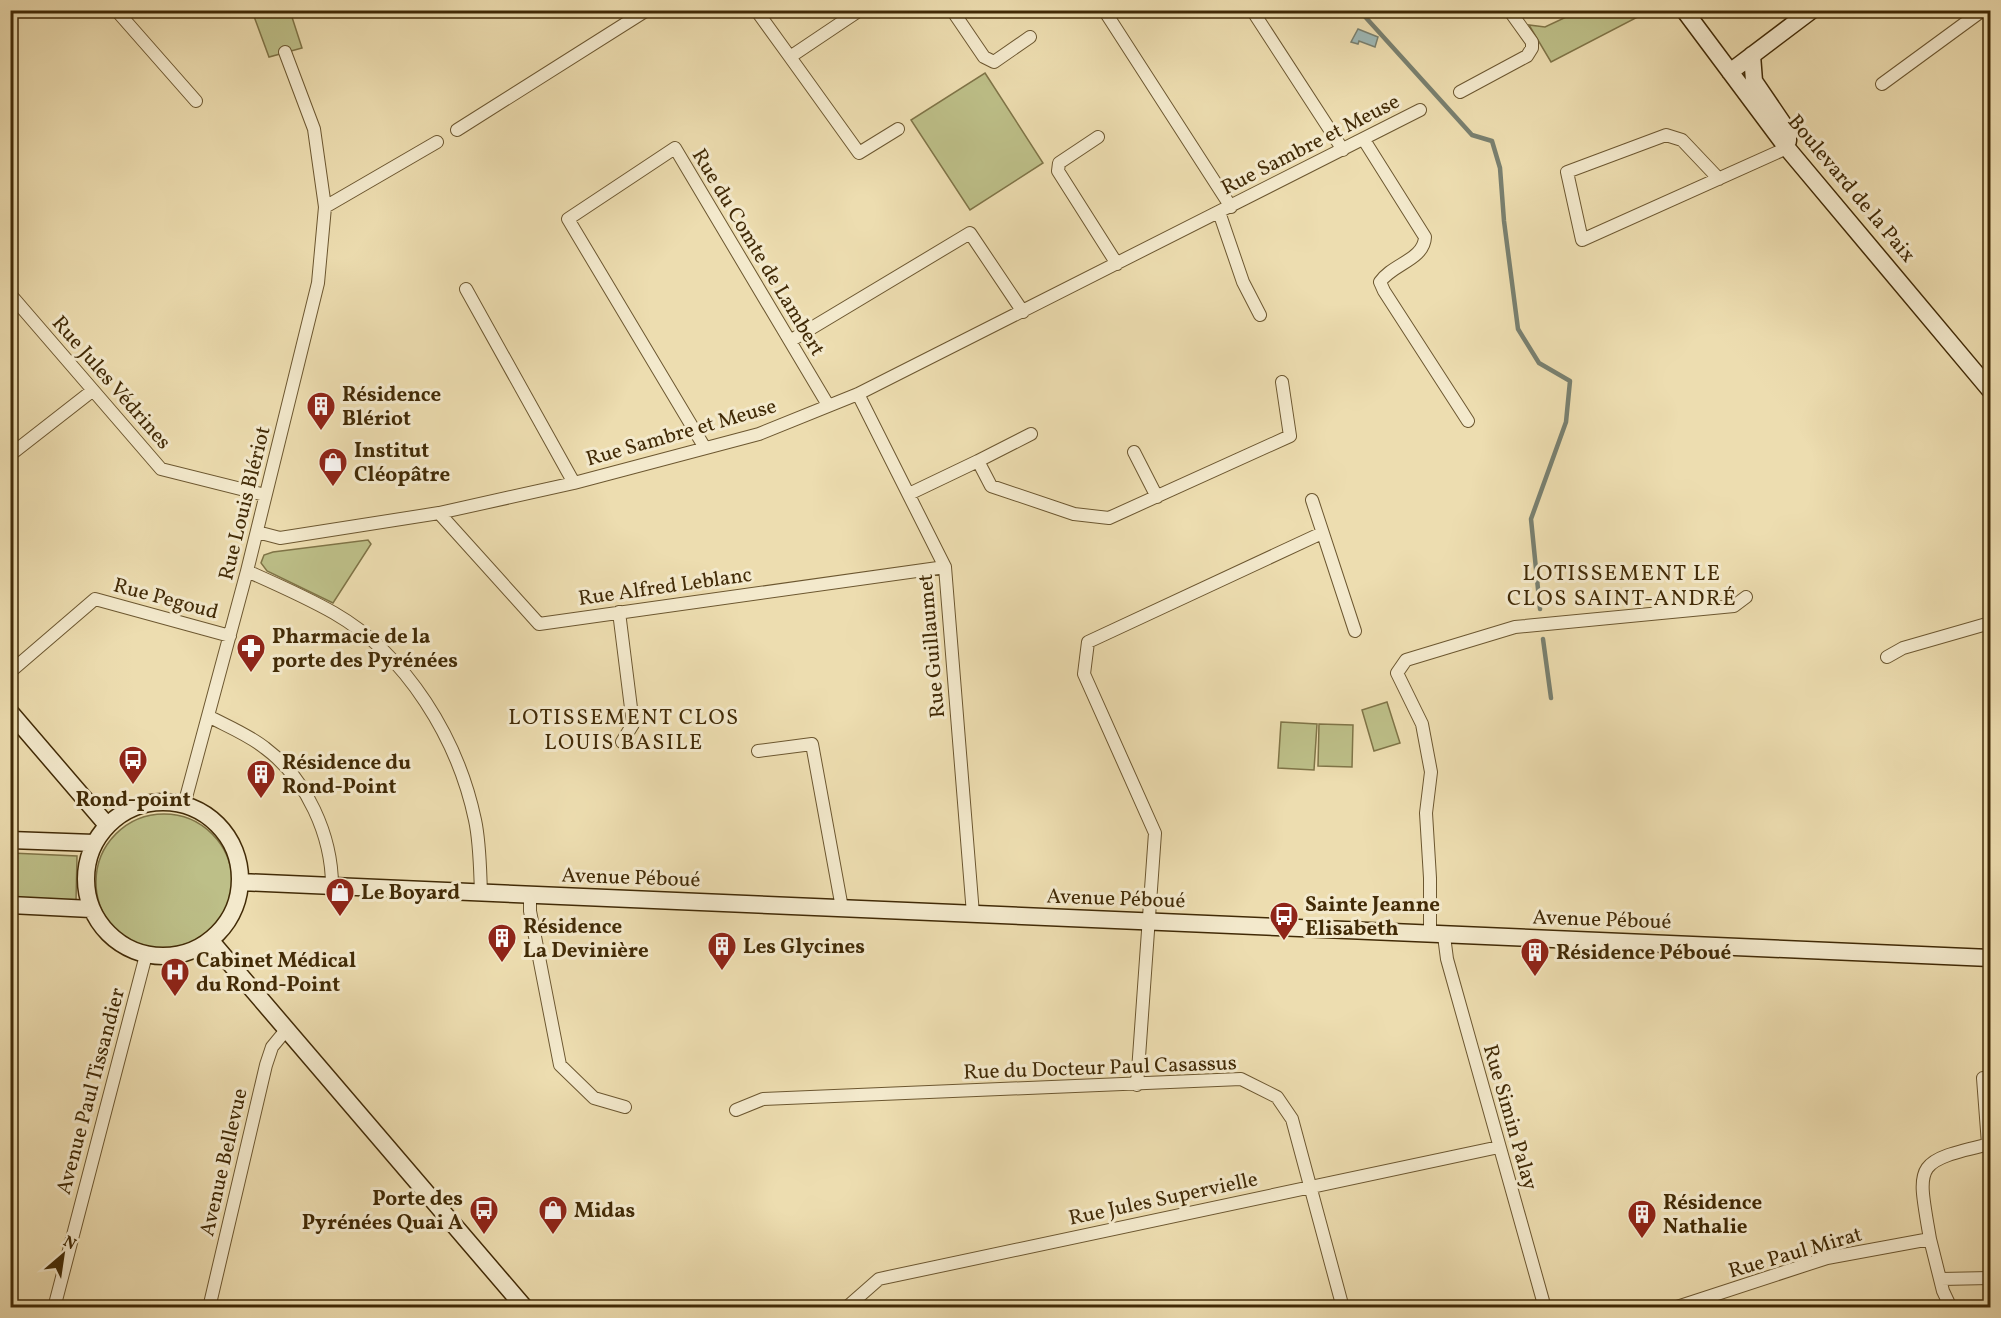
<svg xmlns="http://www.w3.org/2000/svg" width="2001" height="1318" font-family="Vollkorn,serif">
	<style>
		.green { fill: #bdbf88; stroke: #7f7447; stroke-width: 1.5 }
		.water { fill: #9eb9b7; stroke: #798070; stroke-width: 1.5 }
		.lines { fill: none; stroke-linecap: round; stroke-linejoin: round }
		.stream { stroke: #798070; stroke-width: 4.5 }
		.street-casing { stroke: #6c5730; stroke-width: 14 }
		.secondary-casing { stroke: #412a06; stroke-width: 19 }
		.street { stroke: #f3e9cc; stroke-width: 12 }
		.secondary { stroke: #f3e9cc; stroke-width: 16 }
		.labels { text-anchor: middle; stroke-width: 6; stroke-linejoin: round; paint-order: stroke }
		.street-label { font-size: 21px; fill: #412a06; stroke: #f3e9cc }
		.poi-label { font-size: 21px; font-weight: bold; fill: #412a06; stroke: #f3e9cc; text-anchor: start }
		.neighbourhood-label { font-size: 22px; letter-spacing: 1.5px; fill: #412a06; stroke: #f3e9cc }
	</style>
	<rect width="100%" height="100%" fill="#edddb0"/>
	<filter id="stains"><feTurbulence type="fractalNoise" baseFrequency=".00333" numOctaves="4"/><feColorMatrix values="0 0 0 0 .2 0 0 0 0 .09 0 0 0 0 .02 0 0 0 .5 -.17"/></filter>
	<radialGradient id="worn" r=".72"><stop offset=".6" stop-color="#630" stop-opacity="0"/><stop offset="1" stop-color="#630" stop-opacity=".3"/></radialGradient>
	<path class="green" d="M 252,11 L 290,11 L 302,48 L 269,57 Z
		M 1664,11 L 1667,14 L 1649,11 L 1551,62 L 1529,25 L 1545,27 L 1579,11 Z
		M 985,73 L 1043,163 L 970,210 L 911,120 Z
		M 368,540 L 371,544 L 333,603 L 267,571 L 261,563 L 264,555 L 273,552 Z
		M 1387,702 L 1400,743 L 1374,751 L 1362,710 Z
		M 1281,722 L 1317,724 L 1314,770 L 1278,768 Z
		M 1319,724 L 1353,725 L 1352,767 L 1318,766 Z
		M96 882a68 68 0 1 1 136 0a68 68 0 1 1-136 0Z
		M 11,853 L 77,856 L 76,901 L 11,898 Z"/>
	<path class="water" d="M 1358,29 L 1378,37 L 1375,47 L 1359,41 L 1358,44 L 1351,42 Z"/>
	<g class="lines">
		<path class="stream" d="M 1359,10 L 1472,135 L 1492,141 L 1500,168 L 1504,221 L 1518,329 L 1539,363 L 1570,381 L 1566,422 L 1531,519 L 1540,609
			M 1543,639 L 1551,698"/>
		<g class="street-casing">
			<path id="street" d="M 116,10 L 196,101
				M 756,10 L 790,57 L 860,10
				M 952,10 L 984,57 L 994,62 L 1030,37
				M 1104,10 L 1231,207
				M 1252,10 L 1343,150
				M 790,57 L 859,153 L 898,129
				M 1882,84 L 1983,10
				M 1460,92 L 1527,56 L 1532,48 L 1532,42 L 1509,10
				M 457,130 L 647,10
				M 1098,137 L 1059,163 L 1058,171 L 1117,264
				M 1364,140 L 1425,237 C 1424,260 1392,264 1380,282 L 1384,291 L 1468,421
				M 1719,179 L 1682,140 L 1666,135 L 1567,172 L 1582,240 L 1787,148
				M 325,207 L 437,142
				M 1219,212 L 1243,282 L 1260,315
				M 466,289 L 574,483
				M 10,294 L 161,469 L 265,495
				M 790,341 L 970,233 L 1023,312
				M 858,394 L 945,567 L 973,914
				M 705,448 L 568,219 L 675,148 L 828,405
				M 1134,452 L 1157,497
				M 10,455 L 92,391
				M 978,461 L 1031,434
				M 909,494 L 978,461 L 991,486 L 1074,514 L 1109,518 L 1290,436 L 1282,382
				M 1312,500 L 1355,631
				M 439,513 L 539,624 L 945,567
				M 257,532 L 280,538 L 439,513 L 574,483 L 759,434 L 858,394 L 1420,110
				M 247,571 C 276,584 306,597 334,613 C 407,655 458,739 475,820 C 480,843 480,869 481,893
				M 619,612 L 633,724 L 622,742
				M 1887,657 L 1903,648 L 1990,623
				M 10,672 L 95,599 L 230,636
				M 208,716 C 227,726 249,735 265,748 C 307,779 332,836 332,886
				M 758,751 L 812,744 L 842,908
				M 184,805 L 247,571 L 318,283 L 325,207 L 314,129 L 285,52
				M 530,895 L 530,911 L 560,1065 L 594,1098 L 625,1107
				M 1430,935 L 1430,878 L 1426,813 L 1431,772 L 1422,724 L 1397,673 L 1406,660 L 1515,627 L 1734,606 L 1746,597
				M 1444,936 L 1447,959 L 1545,1308
				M 1983,1078 L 1988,1144
				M 1137,1085 L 1155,833 L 1084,674 L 1088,642 L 1322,533
				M 736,1110 L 763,1099 L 1241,1079 L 1277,1097 L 1292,1119 L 1343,1308
				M 1930,1239 L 1943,1291 L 1951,1308
				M 1941,1279 L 1990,1278
				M 54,1308 L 146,955
				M 209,1308 L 266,1065 L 272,1047 L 286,1030
				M 846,1308 L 879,1279 L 1499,1147
				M 1674,1308 L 1827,1258 L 1930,1239 C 1917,1163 1913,1162 1990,1144"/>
		</g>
		<g class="secondary-casing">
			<path id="secondary" d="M 1684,10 L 1787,148 L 1990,390
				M 1752,55 L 1754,81 L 1788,131 L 1788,141
				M 1730,72 L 1812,10
				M 10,712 L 107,825
				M86 879a77 77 0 1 1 154 0a77 77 0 1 1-154 0Z
				M 10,840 L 94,843
				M 240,882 L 1990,958
				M 10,905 L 91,909
				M 210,940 L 525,1308"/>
		</g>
		<use href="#street" class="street"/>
		<use href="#secondary" class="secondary"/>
	</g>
	<defs>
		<g id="building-pin" transform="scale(1.5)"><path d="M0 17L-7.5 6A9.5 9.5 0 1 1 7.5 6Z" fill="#8f2418" stroke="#f3e9cc"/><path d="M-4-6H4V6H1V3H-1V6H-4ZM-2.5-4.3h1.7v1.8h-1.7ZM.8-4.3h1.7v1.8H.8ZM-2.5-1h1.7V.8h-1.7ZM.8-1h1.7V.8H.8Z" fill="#fff"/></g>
		<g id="shop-pin" transform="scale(1.5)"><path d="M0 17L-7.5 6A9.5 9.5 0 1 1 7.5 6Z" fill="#8f2418" stroke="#f3e9cc"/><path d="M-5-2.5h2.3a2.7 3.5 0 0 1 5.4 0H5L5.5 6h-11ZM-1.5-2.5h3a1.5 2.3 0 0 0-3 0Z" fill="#fff"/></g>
		<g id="pharmacy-pin" transform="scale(1.5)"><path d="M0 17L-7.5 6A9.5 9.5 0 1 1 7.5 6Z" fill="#8f2418" stroke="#f3e9cc"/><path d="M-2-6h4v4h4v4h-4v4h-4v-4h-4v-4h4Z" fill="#fff"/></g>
		<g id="bus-pin" transform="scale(1.5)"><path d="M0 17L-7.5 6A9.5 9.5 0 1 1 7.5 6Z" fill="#8f2418" stroke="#f3e9cc"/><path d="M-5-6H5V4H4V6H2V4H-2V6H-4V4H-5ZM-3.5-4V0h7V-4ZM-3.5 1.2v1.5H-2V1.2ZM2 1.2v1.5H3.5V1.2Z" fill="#fff"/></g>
		<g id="hospital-pin" transform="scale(1.5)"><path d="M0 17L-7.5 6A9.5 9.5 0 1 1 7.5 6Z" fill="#8f2418" stroke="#f3e9cc"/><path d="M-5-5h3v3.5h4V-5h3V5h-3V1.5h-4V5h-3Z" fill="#fff"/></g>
	</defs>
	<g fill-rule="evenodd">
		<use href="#building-pin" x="321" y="406"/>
		<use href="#shop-pin" x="333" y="462"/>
		<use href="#pharmacy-pin" x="251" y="648"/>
		<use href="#bus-pin" x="133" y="760"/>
		<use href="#building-pin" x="261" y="774"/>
		<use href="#shop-pin" x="340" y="892"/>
		<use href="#bus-pin" x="1284" y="916"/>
		<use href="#building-pin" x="502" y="938"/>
		<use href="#building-pin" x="722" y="946"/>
		<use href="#building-pin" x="1535" y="952"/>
		<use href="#hospital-pin" x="175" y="972"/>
		<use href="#bus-pin" x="484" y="1210"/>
		<use href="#shop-pin" x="553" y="1210"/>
		<use href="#building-pin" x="1642" y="1214"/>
	</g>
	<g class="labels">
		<g class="street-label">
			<text transform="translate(1310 144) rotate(-27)" y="7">Rue Sambre et Meuse</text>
			<text transform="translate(1852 188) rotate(50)" y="7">Boulevard de la Paix</text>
			<text transform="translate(759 252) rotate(59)" y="7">Rue du Comte de Lambert</text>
			<text transform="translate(112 382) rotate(49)" y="7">Rue Jules Védrines</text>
			<text transform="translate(681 432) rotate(-16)" y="7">Rue Sambre et Meuse</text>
			<text transform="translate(244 503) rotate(-76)" y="7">Rue Louis Blériot</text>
			<text transform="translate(665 586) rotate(-8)" y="7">Rue Alfred Leblanc</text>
			<text transform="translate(166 598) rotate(15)" y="7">Rue Pegoud</text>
			<text transform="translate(931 646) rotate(-95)" y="7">Rue Guillaumet</text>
			<text transform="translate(631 877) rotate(2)" y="7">Avenue Péboué</text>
			<text transform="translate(1116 898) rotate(2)" y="7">Avenue Péboué</text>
			<text transform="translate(1602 919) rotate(2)" y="7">Avenue Péboué</text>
			<text transform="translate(1100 1067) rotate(-2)" y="7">Rue du Docteur Paul Casassus</text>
			<text transform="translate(90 1091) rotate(-75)" y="7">Avenue Paul Tissandier</text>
			<text transform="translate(1511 1117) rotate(74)" y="7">Rue Simin Palay</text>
			<text transform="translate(223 1162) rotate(-77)" y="7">Avenue Bellevue</text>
			<text transform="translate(1163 1198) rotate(-12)" y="7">Rue Jules Supervielle</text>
			<text transform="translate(1795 1252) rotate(-16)" y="7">Rue Paul Mirat</text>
		</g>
		<g class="poi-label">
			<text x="342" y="401">Résidence<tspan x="342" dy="24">Blériot</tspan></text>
			<text x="354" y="457">Institut<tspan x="354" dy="24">Cléopâtre</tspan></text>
			<text x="272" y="643">Pharmacie de la<tspan x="272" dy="24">porte des Pyrénées</tspan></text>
			<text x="282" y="769">Résidence du<tspan x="282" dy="24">Rond-Point</tspan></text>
			<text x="133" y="806" text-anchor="middle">Rond-point</text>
			<text x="361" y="899">Le Boyard</text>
			<text x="1305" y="911">Sainte Jeanne<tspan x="1305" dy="24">Elisabeth</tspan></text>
			<text x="523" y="933">Résidence<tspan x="523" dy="24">La Devinière</tspan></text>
			<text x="743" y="953">Les Glycines</text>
			<text x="1556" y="959">Résidence Péboué</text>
			<text x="196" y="967">Cabinet Médical<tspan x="196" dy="24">du Rond-Point</tspan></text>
			<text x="463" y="1205" text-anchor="end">Porte des<tspan x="463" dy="24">Pyrénées Quai A</tspan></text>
			<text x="1663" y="1209">Résidence<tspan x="1663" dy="24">Nathalie</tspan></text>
			<text x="574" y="1217">Midas</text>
		</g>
		<g class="neighbourhood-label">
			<text x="1622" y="580">LOTISSEMENT LE<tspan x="1622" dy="25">CLOS SAINT-ANDRÉ</tspan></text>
			<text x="624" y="724">LOTISSEMENT CLOS<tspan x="624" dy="25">LOUIS BASILE</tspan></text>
		</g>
	</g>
	<rect width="2001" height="1318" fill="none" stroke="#edddb0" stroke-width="36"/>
	<rect x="12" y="12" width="1977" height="1294" fill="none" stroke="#412a06" stroke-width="3"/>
	<rect x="18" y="18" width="1965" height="1282" fill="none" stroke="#412a06" stroke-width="1.5"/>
	<g transform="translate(63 1255) rotate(29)" stroke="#f3e9cc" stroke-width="4.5" paint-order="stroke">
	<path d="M0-4.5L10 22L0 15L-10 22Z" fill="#412a06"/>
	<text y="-9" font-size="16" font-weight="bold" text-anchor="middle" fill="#412a06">N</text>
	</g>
	<rect width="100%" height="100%" filter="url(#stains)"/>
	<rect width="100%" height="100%" fill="url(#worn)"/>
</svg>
